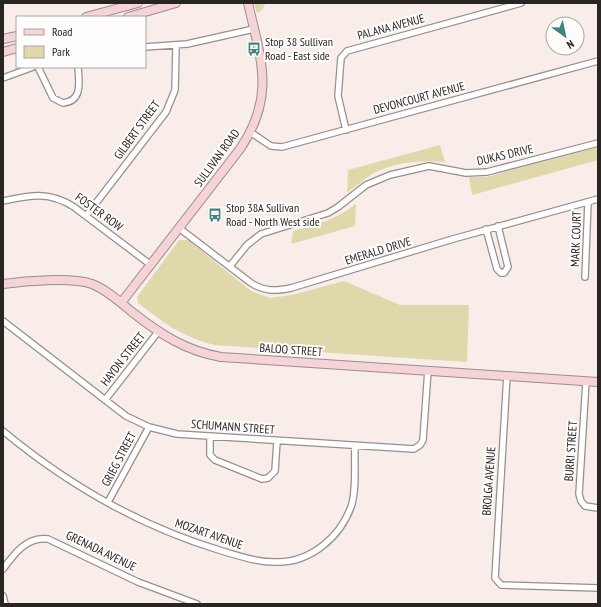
<svg xmlns="http://www.w3.org/2000/svg" width="601" height="607" font-family="'PT Sans Narrow',sans-serif">
	<style>
		.green { fill: #ded8ab }
		.lines { fill: none; stroke-linecap: round; stroke-linejoin: round }
		.street-casing { stroke: #988e8b; stroke-width: 8 }
		.secondary-casing { stroke: #988e8b; stroke-width: 10 }
		.street { stroke: #fff; stroke-width: 5.5 }
		.secondary { stroke: #f5d3d7; stroke-width: 8 }
		.labels { text-anchor: middle; stroke-width: 4; stroke-linejoin: round; paint-order: stroke }
		.street-label { font-size: 12px; fill: #292523; stroke: #fffcfc }
		.poi-label { font-size: 12px; fill: #292523; stroke: #fffcfc; text-anchor: start }
	</style>
	<rect width="100%" height="100%" fill="#f8ede9"/>
	<path class="green" d="M 254,3 L 266,3 L 261,11 L 257,13 Z
		M 440,145 L 445,162 C 422,160 393,162 372,174 C 363,180 355,187 347,193 L 348,170 Z
		M 598,147 L 598,160 L 472,195 L 469,177 L 487,177 Z
		M 356,204 L 355,226 L 291,244 L 293,231 C 318,224 335,220 356,204 Z
		M 179,240 L 188,240 L 251,291 L 270,298 L 292,295 L 344,281 L 400,305 L 469,305 L 467,362 L 214,345 C 179,335 166,324 138,303 L 137,297 Z"/>
	<g class="lines">
		<g class="street-casing">
			<path id="street" d="M 145,47 L 187,44 L 254,29
				M 38,67 L 53,98 L 63,103 C 83,101 79,82 78,67
				M 3,78 L 33,67
				M 346,130 L 338,96 L 341,58 L 347,51 L 521,3
				M 250,132 L 271,146 L 282,147 L 598,61
				M 3,201 C 31,195 49,191 74,207 L 151,265
				M 86,216 L 166,112 L 175,90 L 176,46
				M 179,228 L 251,283 C 265,292 276,291 291,288 L 453,239 L 598,199
				M 486,229 L 497,269 L 501,273 L 504,273 L 508,267 L 498,226
				M 230,266 L 247,245 L 261,234 L 328,213 L 338,207 L 366,185 L 390,175 L 429,166 L 466,173 L 487,172 L 598,143
				M 585,277 L 588,202
				M 3,321 L 126,416 L 149,427 L 177,434 L 414,449 L 420,445 L 423,440 L 428,370
				M 507,375 L 495,578 L 501,585 L 598,588
				M 586,381 L 579,494 L 581,501 L 585,506 L 598,508
				M 105,400 L 158,332
				M 3,431 C 67,484 142,527 222,551 C 240,556 259,563 278,562 C 311,562 340,537 351,507 C 357,489 354,465 355,446
				M 210,436 L 210,455 L 215,460 L 262,479 L 268,478 L 275,471 L 277,441
				M 108,502 L 149,427
				M 3,569 C 14,554 27,536 48,539 L 138,582 L 197,604
				M 3,596 L 5,604"/>
		</g>
		<g class="secondary-casing">
			<path id="secondary" d="M 86,17 L 138,3
				M 128,17 L 176,3
				M 3,39 L 17,36
				M 3,52 L 17,48
				M 3,284 C 25,281 71,277 92,284 C 107,290 120,302 132,312 C 160,334 186,351 221,357 L 598,382
				M 121,303 L 240,149 C 276,96 261,60 248,3"/>
		</g>
		<use href="#street" class="street"/>
		<use href="#secondary" class="secondary"/>
	</g>
	<defs>
		<g id="bus-bare" transform="scale(1.08)"><path d="M-5-6H5V4H4V6H2V4H-2V6H-4V4H-5ZM-3.5-4V0h7V-4ZM-3.5 1.2v1.5H-2V1.2ZM2 1.2v1.5H3.5V1.2Z" fill="#3e857f" stroke="#fffcfc" stroke-width="2.5" paint-order="stroke"/></g>
	</defs>
	<g fill-rule="evenodd">
		<use href="#bus-bare" x="254" y="49"/>
		<use href="#bus-bare" x="215" y="215"/>
	</g>
	<g class="labels">
		<g class="street-label">
			<text transform="translate(391 27) rotate(-15)" y="4">PALANA AVENUE</text>
			<text transform="translate(419 98) rotate(-15)" y="4">DEVONCOURT AVENUE</text>
			<text transform="translate(137 130) rotate(-54)" y="4">GILBERT STREET</text>
			<text transform="translate(505 155) rotate(-13)" y="4">DUKAS DRIVE</text>
			<text transform="translate(217 158) rotate(-54)" y="4">SULLIVAN ROAD</text>
			<text transform="translate(99 212) rotate(36)" y="4">FOSTER ROW</text>
			<text transform="translate(576 239) rotate(-88)" y="4">MARK COURT</text>
			<text transform="translate(378 251) rotate(-17)" y="4">EMERALD DRIVE</text>
			<text transform="translate(291 350) rotate(4)" y="4">BALOO STREET</text>
			<text transform="translate(123 359) rotate(-52)" y="4">HAYDN STREET</text>
			<text transform="translate(233 427) rotate(4)" y="4">SCHUMANN STREET</text>
			<text transform="translate(571 451) rotate(-86)" y="4">BURRI STREET</text>
			<text transform="translate(119 459) rotate(-62)" y="4">GRIEG STREET</text>
			<text transform="translate(489 481) rotate(-86)" y="4">BROLGA AVENUE</text>
			<text transform="translate(209 534) rotate(19)" y="4">MOZART AVENUE</text>
			<text transform="translate(101 551) rotate(26)" y="4">GRENADA AVENUE</text>
		</g>
		<g class="poi-label">
			<text x="265" y="46">Stop 38 Sullivan<tspan x="265" dy="14">Road - East side</tspan></text>
			<text x="226" y="212">Stop 38A Sullivan<tspan x="226" dy="14">Road - North West side</tspan></text>
		</g>
	</g>
	<rect width="601" height="607" fill="none" stroke="#292523" stroke-width="8"/>
	<rect x="16" y="16" width="130" height="52" fill="#fffcfc" stroke="#a9a6a5"/>
	<rect x="24" y="29" width="20" height="6" fill="#f5d3d7" stroke="#a9a6a5"/>
	<text x="52" y="36" font-size="12" fill="#292523">Road</text>
	<rect x="24" y="46" width="20" height="12" fill="#ded8ab" stroke="#a9a6a5"/>
	<text x="52" y="56" font-size="12" fill="#292523">Park</text>
	<g transform="translate(565 36) rotate(147)"><circle r="19" fill="#fffcfc" stroke="#a9a6a5"/>
	<path d="M0-3L7 15L0 10L-7 15Z" fill="#3e857f"/>
	<text y="-6" font-size="11" font-weight="bold" text-anchor="middle" fill="#292523">N</text>
	</g>
</svg>
